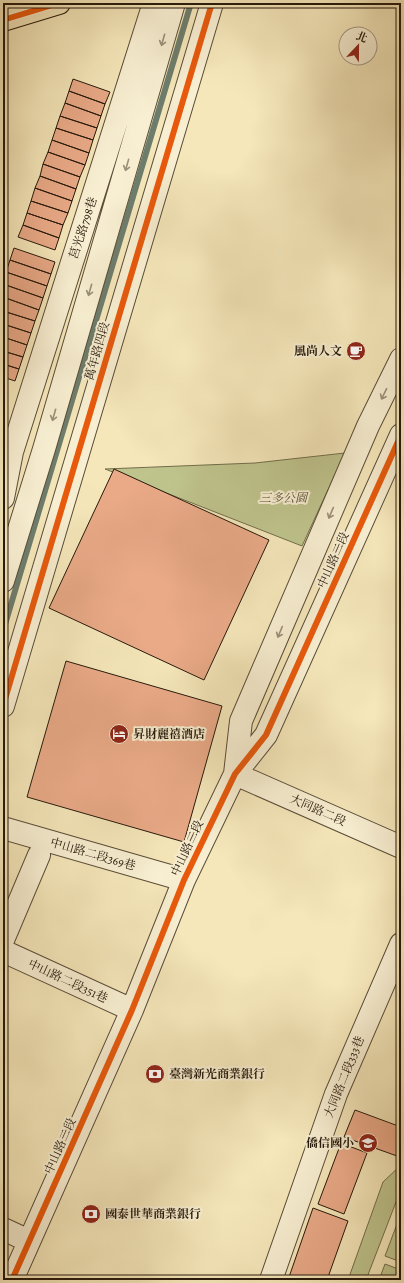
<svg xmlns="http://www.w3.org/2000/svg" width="404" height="1283" font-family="Alegreya,'Noto Serif TC',serif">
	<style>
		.green { fill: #bfc48d; stroke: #726e4c }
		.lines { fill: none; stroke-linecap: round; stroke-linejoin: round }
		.stream { stroke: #6d7d6c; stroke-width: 6 }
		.building { fill: #eaaa88; stroke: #26190b }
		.minor-casing { stroke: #5a4c37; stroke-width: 24 }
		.major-casing { stroke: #26190b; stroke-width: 24 }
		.minor { stroke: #f8efd2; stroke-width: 22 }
		.major { stroke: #f5e7ba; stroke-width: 22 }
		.cycleway-casing { stroke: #f8efd2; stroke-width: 8 }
		.cycleway { stroke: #e8590c; stroke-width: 6 }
		.oneway { stroke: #9a8f78 }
		.labels { text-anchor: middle; stroke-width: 4; stroke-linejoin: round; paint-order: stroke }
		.street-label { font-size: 12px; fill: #26190b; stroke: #f8efd2 }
		.poi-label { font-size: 12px; font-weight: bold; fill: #26190b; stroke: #f8efd2; text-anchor: start }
		.park-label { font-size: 12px; font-style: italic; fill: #544c32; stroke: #f8efd2 }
	</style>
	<rect width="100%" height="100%" fill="#f5e7ba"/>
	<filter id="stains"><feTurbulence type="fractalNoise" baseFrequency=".005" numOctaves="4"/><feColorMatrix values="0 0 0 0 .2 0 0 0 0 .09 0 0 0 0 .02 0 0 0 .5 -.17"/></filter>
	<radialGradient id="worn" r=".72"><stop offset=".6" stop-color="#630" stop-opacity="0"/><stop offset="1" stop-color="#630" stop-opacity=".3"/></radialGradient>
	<path class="green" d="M 345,453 L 302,546 L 105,469 L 255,463 Z
		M 401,1165 L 401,1189 L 366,1280 L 348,1280 L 383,1182 Z
		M 400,1216 L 401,1216 L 401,1262 L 385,1256 Z
		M 385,1264 L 401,1270 L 401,1280 L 379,1280 Z"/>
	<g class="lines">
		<path class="stream" d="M 3,631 L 191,3"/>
	</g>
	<path class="building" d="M 73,79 L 110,92 L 105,104 L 69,91 Z
		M 69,91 L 105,104 L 101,116 L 65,103 Z
		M 65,103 L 101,116 L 97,128 L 60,116 Z
		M 60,116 L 97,128 L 93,140 L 56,128 Z
		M 56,128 L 93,140 L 89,153 L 52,140 Z
		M 52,140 L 89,153 L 85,165 L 48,152 Z
		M 48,152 L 85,165 L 80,177 L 43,164 Z
		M 43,164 L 80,177 L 76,189 L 40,176 Z
		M 40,176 L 76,189 L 72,201 L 35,188 Z
		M 35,188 L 72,201 L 68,213 L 31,201 Z
		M 31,201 L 68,213 L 63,225 L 27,213 Z
		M 27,213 L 63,225 L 59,238 L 23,225 Z
		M 23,225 L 59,238 L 55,250 L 18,237 Z
		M 14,248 L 55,262 L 51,274 L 10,260 Z
		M 10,260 L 51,274 L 47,286 L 6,272 Z
		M 6,272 L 47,286 L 43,298 L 3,284 Z
		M 3,284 L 43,298 L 39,310 L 3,297 Z
		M 3,297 L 39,310 L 35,321 L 3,311 Z
		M 3,311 L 35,321 L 31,333 L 3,324 Z
		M 3,324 L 31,333 L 27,345 L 3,337 Z
		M 3,337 L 27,345 L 23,357 L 3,351 Z
		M 3,351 L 23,357 L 19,369 L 3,364 Z
		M 3,364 L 19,369 L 15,381 L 3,377 Z
		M 114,469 L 269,540 L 204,680 L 49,608 Z
		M 66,661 L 222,706 L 184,842 L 27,797 Z
		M 355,1110 L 401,1127 L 401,1144 L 397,1156 L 344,1137 Z
		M 341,1143 L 367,1153 L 344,1214 L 318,1204 Z
		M 313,1208 L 348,1221 L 327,1280 L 288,1280 Z"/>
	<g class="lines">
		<g class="minor-casing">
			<path id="minor" d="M 3,498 L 12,452 L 154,3
				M 3,581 L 44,449 L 174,3
				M 3,706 L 212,3
				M 235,774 L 241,721 L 368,426 L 401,359
				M 235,774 L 401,847
				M 3,828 L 184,880
				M 3,940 L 39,855
				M 3,951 L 132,1010
				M 3,1229 L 29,1241
				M 12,1280 L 132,1010 L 184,880 L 235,774 L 266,735 L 401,435
				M 271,1280 L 336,1094 L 401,944"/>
		</g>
		<g class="major-casing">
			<path id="major" d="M 3,20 L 59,3"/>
		</g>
		<use href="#minor" class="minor"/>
		<use href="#major" class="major"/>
		<g class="cycleway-casing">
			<path id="cycleway" d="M 3,20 L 59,3
				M 3,706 L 212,3
				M 12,1280 L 132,1010 L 184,880 L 235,774 L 266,735 L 401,435"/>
		</g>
		<use href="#cycleway" class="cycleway"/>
	</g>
	<defs><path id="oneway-shaft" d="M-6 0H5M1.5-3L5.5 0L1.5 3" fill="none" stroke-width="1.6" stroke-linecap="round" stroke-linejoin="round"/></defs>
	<g class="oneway">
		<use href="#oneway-shaft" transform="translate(163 40) rotate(106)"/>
		<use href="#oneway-shaft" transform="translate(127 165) rotate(106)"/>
		<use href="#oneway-shaft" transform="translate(90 290) rotate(106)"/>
		<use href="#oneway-shaft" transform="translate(384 394) rotate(116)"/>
		<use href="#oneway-shaft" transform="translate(54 415) rotate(106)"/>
		<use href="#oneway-shaft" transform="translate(331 513) rotate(113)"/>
		<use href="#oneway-shaft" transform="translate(280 632) rotate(113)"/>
	</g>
	<defs>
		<g id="cafe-disc" transform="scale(1)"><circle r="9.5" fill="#8f2418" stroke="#f8efd2"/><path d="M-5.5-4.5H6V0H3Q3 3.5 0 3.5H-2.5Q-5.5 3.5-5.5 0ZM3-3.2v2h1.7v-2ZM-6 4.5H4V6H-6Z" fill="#fff"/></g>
		<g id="hotel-disc" transform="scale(1)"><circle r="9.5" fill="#8f2418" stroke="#f8efd2"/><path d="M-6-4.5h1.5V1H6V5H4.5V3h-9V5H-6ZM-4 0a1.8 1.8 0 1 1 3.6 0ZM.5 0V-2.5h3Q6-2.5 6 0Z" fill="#fff"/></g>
		<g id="bank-disc" transform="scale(1)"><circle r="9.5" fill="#8f2418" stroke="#f8efd2"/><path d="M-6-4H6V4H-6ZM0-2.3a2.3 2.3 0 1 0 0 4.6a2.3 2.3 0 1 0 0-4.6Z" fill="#fff"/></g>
		<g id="school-disc" transform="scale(1)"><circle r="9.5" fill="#8f2418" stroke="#f8efd2"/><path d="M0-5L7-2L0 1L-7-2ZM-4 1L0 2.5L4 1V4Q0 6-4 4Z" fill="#fff"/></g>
	</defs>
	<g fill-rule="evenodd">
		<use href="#cafe-disc" x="356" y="351"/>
		<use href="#hotel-disc" x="119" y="734"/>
		<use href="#bank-disc" x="155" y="1074"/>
		<use href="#school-disc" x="368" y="1143"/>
		<use href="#bank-disc" x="91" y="1214"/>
	</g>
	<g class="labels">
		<g class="street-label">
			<text transform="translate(83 228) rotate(-72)" y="4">莒光路798巷</text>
			<text transform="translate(97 351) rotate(-74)" y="4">萬年路四段</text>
			<text transform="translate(333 560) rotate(-66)" y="4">中山路二段</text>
			<text transform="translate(318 810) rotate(24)" y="4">大同路二段</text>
			<text transform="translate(187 848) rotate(-65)" y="4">中山路二段</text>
			<text transform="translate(93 854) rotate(16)" y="4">中山路二段369巷</text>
			<text transform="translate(68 981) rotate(25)" y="4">中山路二段351巷</text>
			<text transform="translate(344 1077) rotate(-68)" y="4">大同路二段333巷</text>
			<text transform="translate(60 1146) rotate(-66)" y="4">中山路二段</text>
		</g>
		<g class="poi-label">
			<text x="342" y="355" text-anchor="end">風尚人文</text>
			<text x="133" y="738">昇財麗禧酒店</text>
			<text x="169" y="1078">臺灣新光商業銀行</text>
			<text x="354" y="1147" text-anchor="end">僑信國小</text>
			<text x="105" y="1218">國泰世華商業銀行</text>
		</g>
		<g class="park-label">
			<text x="283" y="502">三多公園</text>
		</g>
	</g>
	<rect width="404" height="1283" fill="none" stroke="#f5e7ba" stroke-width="16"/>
	<rect x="4" y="4" width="396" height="1275" fill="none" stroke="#26190b" stroke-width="2"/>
	<rect x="8" y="8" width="388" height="1267" fill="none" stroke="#26190b"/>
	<g transform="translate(358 46) rotate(22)"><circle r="19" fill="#f8efd2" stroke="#a49982"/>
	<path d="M0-3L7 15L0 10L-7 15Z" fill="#8f2418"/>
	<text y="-6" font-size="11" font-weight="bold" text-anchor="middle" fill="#26190b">北</text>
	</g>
	<rect width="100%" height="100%" filter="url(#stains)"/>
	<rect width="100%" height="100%" fill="url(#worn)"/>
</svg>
